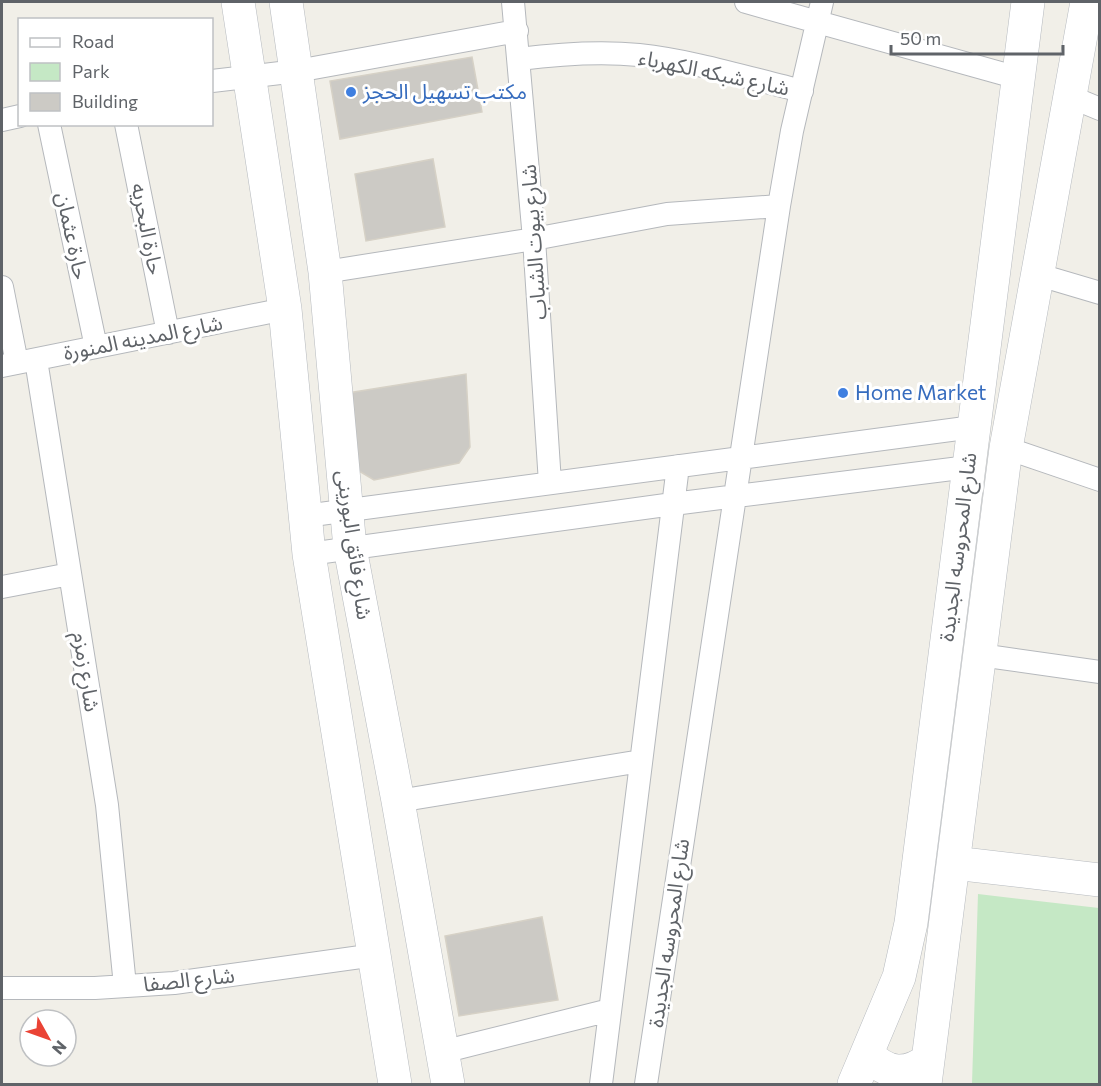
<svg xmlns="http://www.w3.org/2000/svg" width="1101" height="1086" font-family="Commissioner,'Noto Sans Arabic',sans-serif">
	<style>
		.green { fill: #c5e8c5 }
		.building { fill: #cccac5; stroke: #d6d1c6; stroke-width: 1.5 }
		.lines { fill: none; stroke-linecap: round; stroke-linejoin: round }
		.street-casing { stroke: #b5b8bc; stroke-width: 24 }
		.secondary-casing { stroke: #b6babf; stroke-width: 34 }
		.street { stroke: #fff; stroke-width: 22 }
		.secondary { stroke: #fff; stroke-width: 33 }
		.shop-dot { fill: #3f7fe0; stroke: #fff; stroke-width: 2 }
		.labels { text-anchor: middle; stroke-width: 6; stroke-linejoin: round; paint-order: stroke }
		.street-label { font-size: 21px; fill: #5f6368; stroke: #fff }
		.shop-label { font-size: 21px; fill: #366cbe; stroke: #fff; text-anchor: start }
	</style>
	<rect width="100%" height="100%" fill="#f1efe8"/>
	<path class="green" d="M 978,894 L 1099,908 L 1099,1084 L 972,1084 Z"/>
	<path class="building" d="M 472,57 L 482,112 L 340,139 L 330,81 Z
		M 433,159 L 445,227 L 366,241 L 355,174 Z
		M 466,374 L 470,447 L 459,463 L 374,480 L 354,468 L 348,393 Z
		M 542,917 L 558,1000 L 459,1016 L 445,936 Z"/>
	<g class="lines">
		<g class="street-casing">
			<path id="street" d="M 513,2 L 534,239 L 550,483
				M 746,2 L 1018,78
				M 519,59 C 559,54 598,51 639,55 C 694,61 748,78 802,91
				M 212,81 L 297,71 L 517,31
				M 1071,97 L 1100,109
				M 2,120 L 20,116
				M 49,124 L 96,347
				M 126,124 L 168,333
				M 325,272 L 534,239 L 667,214 L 779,206
				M 1036,274 L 1100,293
				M 2,287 L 17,363
				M 36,360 L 107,805 L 125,986
				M 2,366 L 285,309
				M 1006,448 L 1100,480
				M 305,516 L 973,427
				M 309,554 L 673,504 L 968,467
				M 2,587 L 70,574
				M 980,655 L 1100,672
				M 398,801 L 641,761
				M 2,988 L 95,988 L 174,983 L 375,955
				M 442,1052 L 610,1010
				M 601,1084 L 678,466
				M 646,1084 L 779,206 L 792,131 L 822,2"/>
		</g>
		<g class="secondary-casing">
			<path id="secondary" d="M 238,2 L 285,309 L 309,554 L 395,1084
				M 286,2 L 325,272 L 350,548 L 398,801 L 448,1084
				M 954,863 L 1100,880
				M 868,1055 C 888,1075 906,1076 928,1060
				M 854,1084 L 899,977 L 911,923 L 1028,2
				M 925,1084 L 1006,448 L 1087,2"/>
		</g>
		<use href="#street" class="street"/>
		<use href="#secondary" class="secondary"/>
	</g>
	<g class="shop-dot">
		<circle cx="351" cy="92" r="6"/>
		<circle cx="843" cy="393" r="6"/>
	</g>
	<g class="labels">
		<g class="street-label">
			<text transform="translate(714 73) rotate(12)" y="7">شارع شبكه الكهرباء</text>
			<text transform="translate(147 229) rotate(79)" y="7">حارة البحريه</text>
			<text transform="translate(72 236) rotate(78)" y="7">حارة عثمان</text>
			<text transform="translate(534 242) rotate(-94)" y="7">شارع بيوت الشباب</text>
			<text transform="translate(143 338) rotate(-11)" y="7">شارع المدينه المنورة</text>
			<text transform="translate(354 545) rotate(82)" y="7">شارع فائق البورينى</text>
			<text transform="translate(958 547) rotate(-83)" y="7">شارع المحروسه الجديدة</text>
			<text transform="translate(86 672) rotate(81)" y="7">شارع زمزم</text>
			<text transform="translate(669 933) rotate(-82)" y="7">شارع المحروسه الجديدة</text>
			<text transform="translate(189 980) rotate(-6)" y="7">شارع الصفا</text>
		</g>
		<g class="shop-label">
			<text x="363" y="99">مكتب تسهيل الحجز</text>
			<text x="855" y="400">Home Market</text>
		</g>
	</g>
	<rect width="1101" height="1086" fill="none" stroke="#5f6368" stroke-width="6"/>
	<rect x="18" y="18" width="195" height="108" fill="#ffffff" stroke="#bfc1c3" stroke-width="1.5"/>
	<rect x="30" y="38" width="30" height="9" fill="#ffffff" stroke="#bfc1c3" stroke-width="1.5"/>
	<text x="72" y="48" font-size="18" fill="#5f6368">Road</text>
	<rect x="30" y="63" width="30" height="18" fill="#c5e8c5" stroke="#bfc1c3" stroke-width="1.5"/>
	<text x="72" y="78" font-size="18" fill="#5f6368">Park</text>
	<rect x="30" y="93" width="30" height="18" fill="#cccac5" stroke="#bfc1c3" stroke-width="1.5"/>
	<text x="72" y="108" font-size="18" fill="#5f6368">Building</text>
	<g transform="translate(48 1038) rotate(130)"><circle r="28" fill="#ffffff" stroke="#bfc1c3" stroke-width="1.5"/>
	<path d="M0-4.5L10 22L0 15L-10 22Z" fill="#ea4335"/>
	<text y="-9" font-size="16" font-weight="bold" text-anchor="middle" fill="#5f6368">N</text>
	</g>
	<path d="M891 45v9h172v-9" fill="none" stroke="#5f6368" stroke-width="3"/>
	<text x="900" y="45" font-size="18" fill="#5f6368" stroke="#ffffff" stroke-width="4.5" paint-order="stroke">50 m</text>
</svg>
